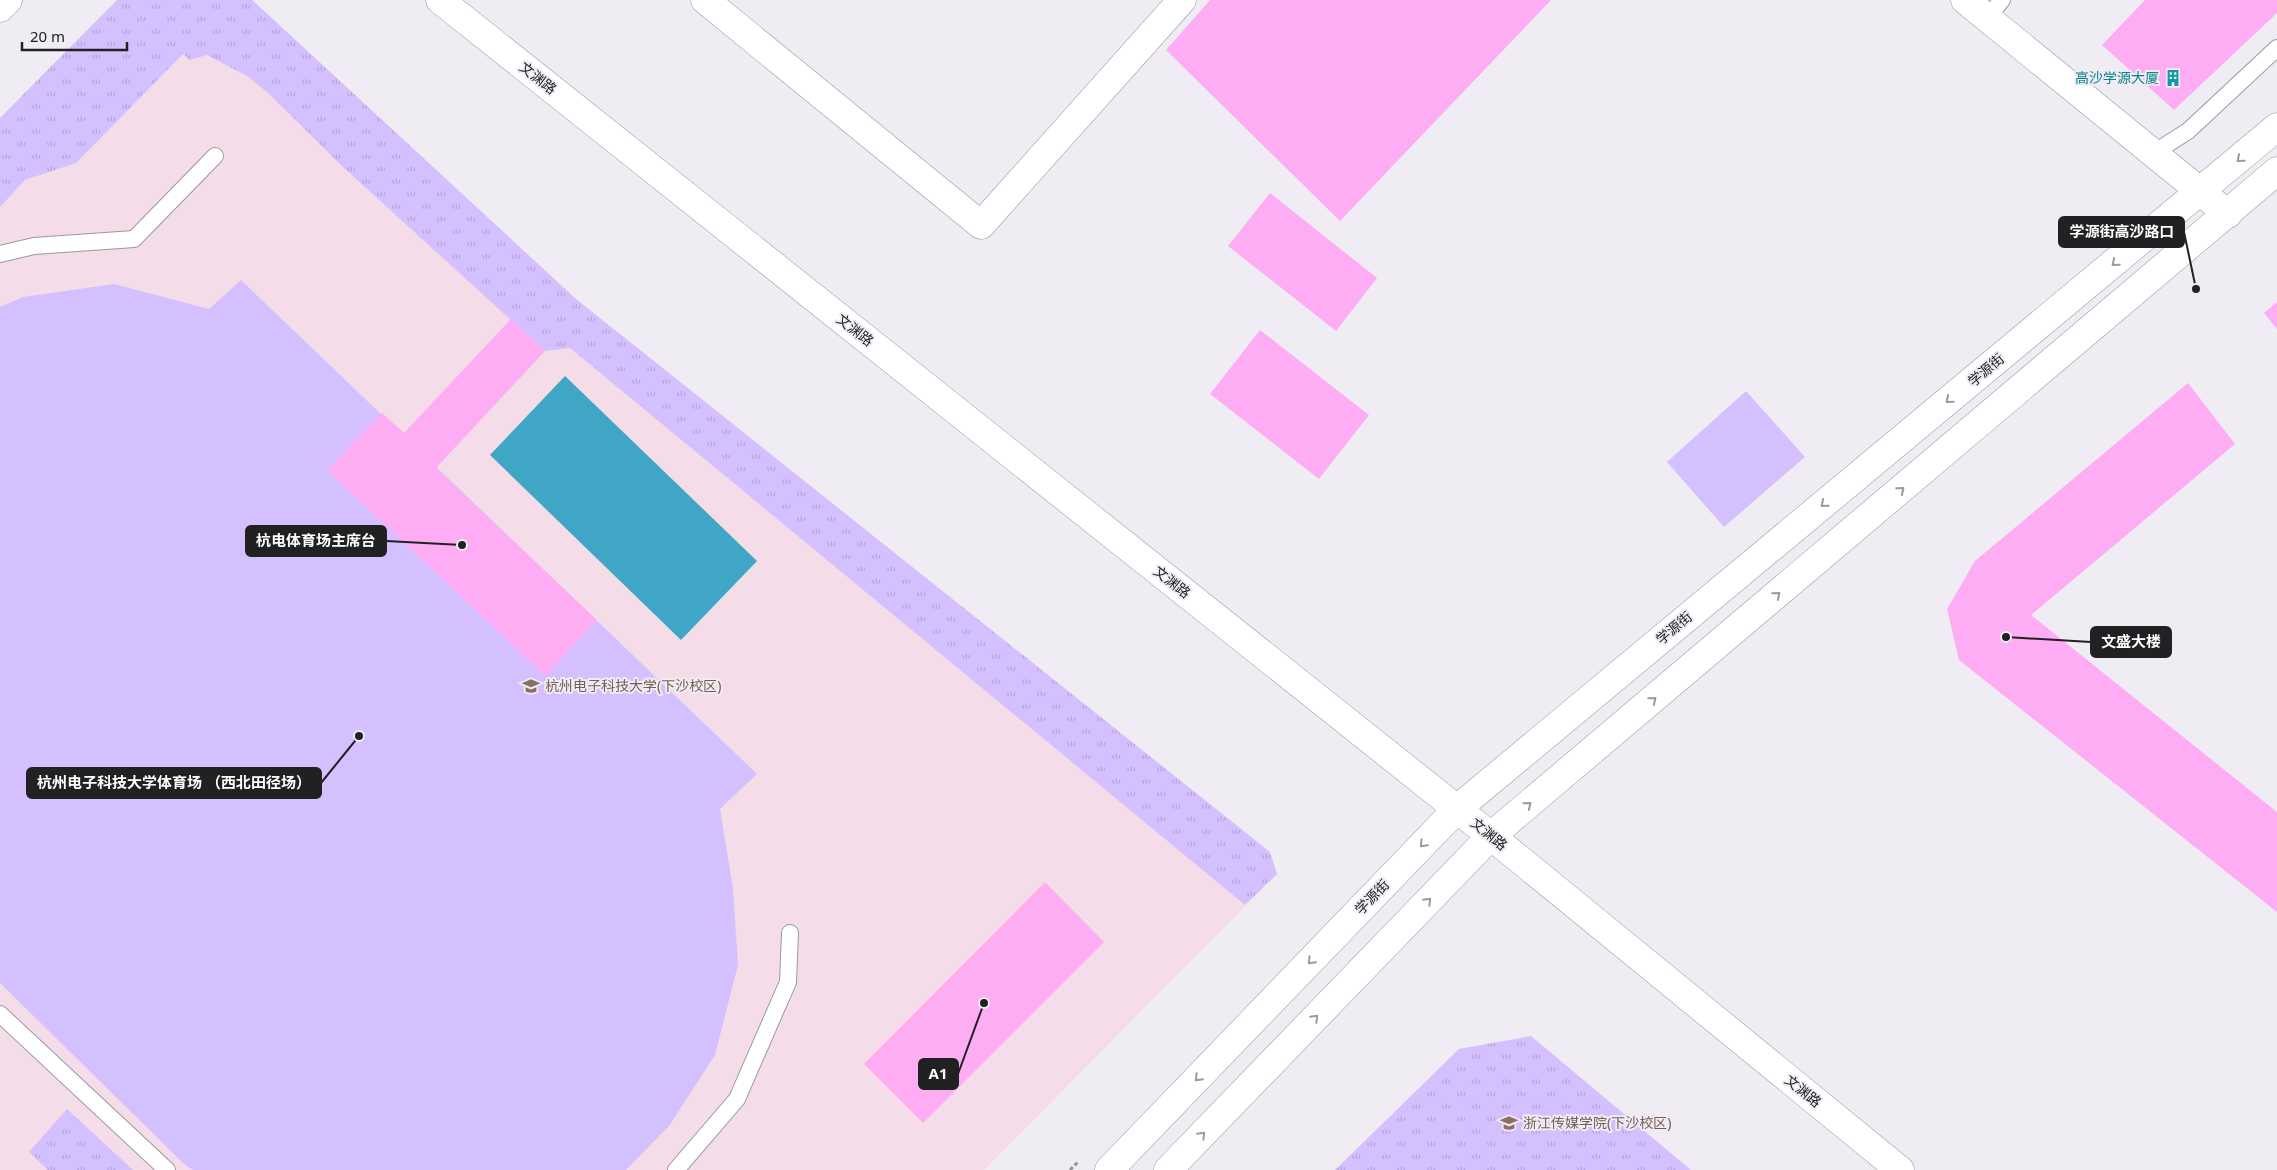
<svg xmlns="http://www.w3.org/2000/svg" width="2277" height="1170" font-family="'Noto Sans','Noto Sans SC',sans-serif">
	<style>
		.education { fill: #f4dde9 }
		.grass { fill: url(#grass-tufts) }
		.pitch { fill: #d5c0ff }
		.water { fill: #3fa7c5 }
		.building { fill: #feadf4 }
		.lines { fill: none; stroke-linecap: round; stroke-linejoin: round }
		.lane-casing { stroke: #9a989f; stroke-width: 18 }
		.street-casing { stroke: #9a989f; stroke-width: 29 }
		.secondary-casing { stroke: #9a989f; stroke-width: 29 }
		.path { stroke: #97959a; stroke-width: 3; stroke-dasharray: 4 2.5; stroke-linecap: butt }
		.lane { stroke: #fff; stroke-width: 16 }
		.street { stroke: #fff; stroke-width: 28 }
		.secondary { stroke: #fff; stroke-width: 28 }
		.oneway { stroke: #9b9b9c }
		.labels { text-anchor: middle; stroke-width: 4; stroke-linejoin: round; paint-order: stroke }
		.street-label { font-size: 14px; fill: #212023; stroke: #efecf4 }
		.culture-label { font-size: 14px; fill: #0d838f; stroke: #efecf4; text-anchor: end }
		.education-label { font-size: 14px; fill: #785e54; stroke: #efecf4; text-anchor: start }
		.leader { fill: none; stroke: #212023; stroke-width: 2 }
		.callout-dot { fill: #212023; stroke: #efecf4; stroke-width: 2 }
		.callout { fill: #212023; stroke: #212023; stroke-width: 2 }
		.callout-label { font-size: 15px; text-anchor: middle; font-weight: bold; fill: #fff }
	</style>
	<defs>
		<pattern id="grass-tufts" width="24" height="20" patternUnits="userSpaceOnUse" patternTransform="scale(1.25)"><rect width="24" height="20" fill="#d5c0ff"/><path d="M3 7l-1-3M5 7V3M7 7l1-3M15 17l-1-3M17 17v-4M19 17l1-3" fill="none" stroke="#b7a5da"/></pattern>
	</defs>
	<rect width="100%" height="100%" fill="#efecf4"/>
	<path class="education" d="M 117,0 L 252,0 L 576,299 L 1270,852 L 1277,874 L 984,1170 L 0,1170 L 0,118 Z"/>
	<path class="grass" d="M 117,0 L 252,0 L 576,299 L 1270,852 L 1277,874 L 1245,905 L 570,348 L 545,351 L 344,168 L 268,93 L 247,76 L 207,55 L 190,60 L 183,54 L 76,163 L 25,180 L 0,207 L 0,118 Z
		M 1531,1036 L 1691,1170 L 1335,1170 L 1459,1049 Z
		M 67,1109 L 133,1170 L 48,1170 L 29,1152 Z"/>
	<path class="pitch" d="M 241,280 L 757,774 L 720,809 L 733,889 L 738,965 L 715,1055 L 669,1126 L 626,1170 L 193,1170 L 185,1165 L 0,983 L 0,307 L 23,297 L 114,284 L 209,309 Z
		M 1746,391 L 1805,457 L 1724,527 L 1667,462 Z"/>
	<path class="water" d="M 565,376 L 757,561 L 681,640 L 490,455 Z"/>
	<path class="building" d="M 1210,0 L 1551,0 L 1340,221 L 1166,50 Z
		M 2145,0 L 2277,0 L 2277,13 L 2174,110 L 2102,45 Z
		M 1270,193 L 1377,278 L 1336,331 L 1228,246 Z
		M 2277,302 L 2277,329 L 2264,313 Z
		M 511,319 L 545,351 L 436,468 L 597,620 L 545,676 L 327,470 L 382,413 L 404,433 Z
		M 1260,330 L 1369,415 L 1319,479 L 1210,394 Z
		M 2188,383 L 2235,444 L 2031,615 L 2277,812 L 2277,912 L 1959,660 L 1947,609 L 1975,561 Z
		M 1045,882 L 1104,942 L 923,1123 L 864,1064 Z"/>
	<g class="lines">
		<g class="lane-casing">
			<path id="lane" d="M 1987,18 L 2002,0
				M 2155,152 L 2188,131 L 2277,48
				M 0,254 L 34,246 L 134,239 L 215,156
				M 0,1014 L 167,1170
				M 676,1170 L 737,1099 L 788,982 L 790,933"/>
		</g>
		<g class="street-casing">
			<path id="street" d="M 705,0 L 981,225 L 1182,0
				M 1965,0 L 2228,214"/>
		</g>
		<g class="secondary-casing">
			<path id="secondary" d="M 440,0 L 1491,836 L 1900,1170
				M 0,8 L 8,0
				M 1109,1170 L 1457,809 L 2277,127
				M 1168,1170 L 1491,836 L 2277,171"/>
		</g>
		<path class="path" d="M 1070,1170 L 1078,1162"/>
		<use href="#lane" class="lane"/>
		<use href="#street" class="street"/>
		<use href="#secondary" class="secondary"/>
	</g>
	<defs><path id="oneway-chevron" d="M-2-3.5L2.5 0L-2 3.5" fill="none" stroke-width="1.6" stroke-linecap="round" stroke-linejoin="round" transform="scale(1.25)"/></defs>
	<g class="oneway">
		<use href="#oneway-chevron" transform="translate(2240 159) rotate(140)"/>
		<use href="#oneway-chevron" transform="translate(2115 263) rotate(140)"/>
		<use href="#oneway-chevron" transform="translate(1949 400) rotate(140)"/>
		<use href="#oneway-chevron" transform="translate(1901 490) rotate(-40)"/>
		<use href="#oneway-chevron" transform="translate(1824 504) rotate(140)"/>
		<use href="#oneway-chevron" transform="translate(1777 595) rotate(-40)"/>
		<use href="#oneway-chevron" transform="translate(1653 700) rotate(-40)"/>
		<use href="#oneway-chevron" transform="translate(1528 805) rotate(-40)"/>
		<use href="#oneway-chevron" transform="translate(1423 844) rotate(134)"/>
		<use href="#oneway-chevron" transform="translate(1428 901) rotate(-46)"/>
		<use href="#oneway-chevron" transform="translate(1311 961) rotate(134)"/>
		<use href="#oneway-chevron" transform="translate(1315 1018) rotate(-46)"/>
		<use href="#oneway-chevron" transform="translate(1198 1078) rotate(134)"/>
		<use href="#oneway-chevron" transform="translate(1202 1135) rotate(-46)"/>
	</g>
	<defs>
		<g id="building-bare" transform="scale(1.35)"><path d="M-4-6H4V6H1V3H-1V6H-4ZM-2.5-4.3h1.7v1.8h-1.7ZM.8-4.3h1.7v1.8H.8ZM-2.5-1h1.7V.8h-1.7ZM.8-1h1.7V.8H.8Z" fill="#0f9aa8" stroke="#efecf4" stroke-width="2.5" paint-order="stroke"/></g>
		<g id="university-bare" transform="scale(1.35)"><path d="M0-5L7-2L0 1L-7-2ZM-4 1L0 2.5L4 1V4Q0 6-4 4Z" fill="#8d6e63" stroke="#efecf4" stroke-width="2.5" paint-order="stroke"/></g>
	</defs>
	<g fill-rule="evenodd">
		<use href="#building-bare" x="2173" y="78"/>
		<use href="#university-bare" x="531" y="686"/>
		<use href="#university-bare" x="1509" y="1123"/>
	</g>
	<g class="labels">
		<g class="street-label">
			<text transform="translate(538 78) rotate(38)" y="5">文渊路</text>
			<text transform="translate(855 330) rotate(38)" y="5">文渊路</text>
			<text transform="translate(1986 370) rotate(-40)" y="5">学源街</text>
			<text transform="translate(1172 582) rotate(38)" y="5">文渊路</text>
			<text transform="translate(1674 628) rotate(-40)" y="5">学源街</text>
			<text transform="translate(1489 834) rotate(39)" y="5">文渊路</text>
			<text transform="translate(1372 897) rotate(-46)" y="5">学源街</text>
			<text transform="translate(1803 1091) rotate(39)" y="5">文渊路</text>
		</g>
		<g class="culture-label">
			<text x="2159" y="83">高沙学源大厦</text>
		</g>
		<g class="education-label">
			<text x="545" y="691">杭州电子科技大学(下沙校区)</text>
			<text x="1523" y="1128">浙江传媒学院(下沙校区)</text>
		</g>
	</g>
	<path class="leader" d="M2196 289L2184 232M462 545L386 541M2006 637L2091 642M359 736L321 783M984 1003L958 1074"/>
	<g class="callout-dot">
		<circle cx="2196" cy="289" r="5"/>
		<circle cx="462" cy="545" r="5"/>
		<circle cx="2006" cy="637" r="5"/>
		<circle cx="359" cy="736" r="5"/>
		<circle cx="984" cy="1003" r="5"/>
	</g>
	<g class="callout">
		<rect x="2059" y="217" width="125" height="30" rx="5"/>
		<rect x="246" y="526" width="140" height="30" rx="5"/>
		<rect x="2091" y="627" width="80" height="30" rx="5"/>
		<rect x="27" y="768" width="294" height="30" rx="5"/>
		<rect x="919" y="1059" width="39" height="30" rx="5"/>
	</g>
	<g class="callout-label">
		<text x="2122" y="237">学源街高沙路口</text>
		<text x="316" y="546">杭电体育场主席台</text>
		<text x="2131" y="647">文盛大楼</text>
		<text x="174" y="788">杭州电子科技大学体育场 （西北田径场）</text>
		<text x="938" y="1079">A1</text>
	</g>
	<path d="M22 42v8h105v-8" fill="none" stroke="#212023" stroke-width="2.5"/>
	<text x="30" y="42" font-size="15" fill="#212023" stroke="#efecf4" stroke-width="4" paint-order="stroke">20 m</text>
</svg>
